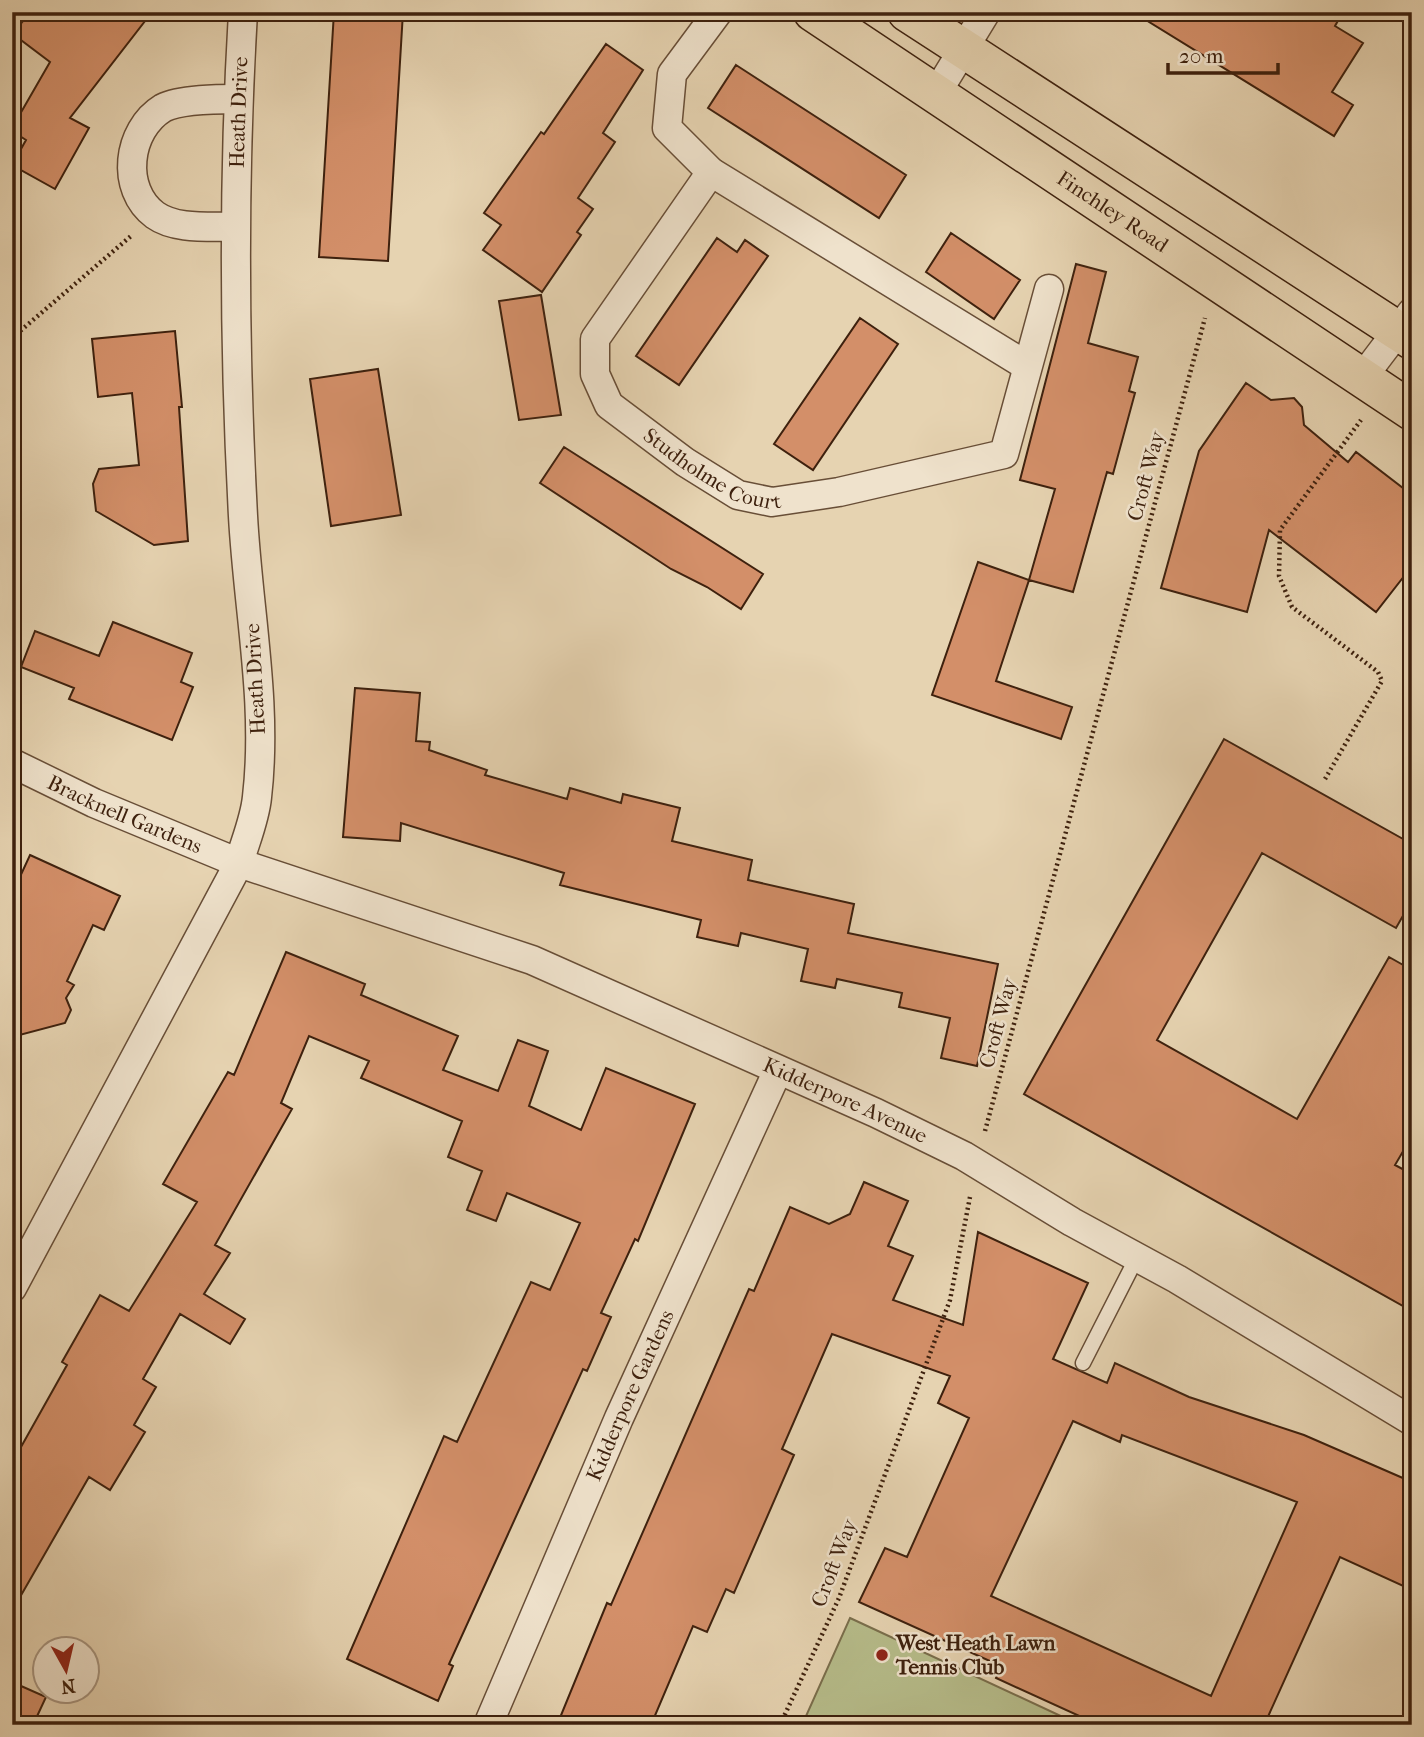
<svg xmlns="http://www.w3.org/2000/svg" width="1424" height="1737" font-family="'IM FELL French Canon',serif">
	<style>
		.green { fill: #b6bc8a; stroke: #7a6e4c; stroke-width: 2 }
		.building { fill: #d38f69; stroke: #3e210e; stroke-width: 2; fill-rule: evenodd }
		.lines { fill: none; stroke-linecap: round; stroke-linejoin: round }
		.service-casing { stroke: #684e37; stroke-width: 17 }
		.minor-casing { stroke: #684e37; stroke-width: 31 }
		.trunk-casing { stroke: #3e210e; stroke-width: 41 }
		.path { stroke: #3e210e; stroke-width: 4.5; stroke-dasharray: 2 3.5; stroke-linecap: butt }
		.service { stroke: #efe2cc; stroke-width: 14 }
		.minor { stroke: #efe2cc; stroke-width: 28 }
		.trunk { stroke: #e6d3b1; stroke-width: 38 }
		.poi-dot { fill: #8f2418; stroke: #efe2cc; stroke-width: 2.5 }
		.labels { text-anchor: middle; stroke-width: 5; stroke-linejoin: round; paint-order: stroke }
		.street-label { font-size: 21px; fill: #3e210e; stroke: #efe2cc }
		.poi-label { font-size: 21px; font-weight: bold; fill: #3e210e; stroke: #efe2cc; text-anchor: start }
	</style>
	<rect width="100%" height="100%" fill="#e6d3b1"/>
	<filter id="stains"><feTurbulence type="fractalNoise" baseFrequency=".00286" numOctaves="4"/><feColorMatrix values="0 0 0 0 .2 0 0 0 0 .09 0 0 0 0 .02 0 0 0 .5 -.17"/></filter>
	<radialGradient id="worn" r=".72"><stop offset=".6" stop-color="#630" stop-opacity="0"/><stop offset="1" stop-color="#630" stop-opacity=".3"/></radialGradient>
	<path class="green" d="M 850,1618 L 1080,1725 L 802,1725 Z"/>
	<path class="building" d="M 30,12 L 152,12 L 70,118 L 89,128 L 55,189 L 12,165 L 26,140 L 12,131 L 12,128 L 50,62 L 13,34 Z
		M 334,12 L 403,12 L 388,261 L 319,257 Z
		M 1133,12 L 1343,12 L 1335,26 L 1363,43 L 1332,92 L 1353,105 L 1334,136 Z
		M 606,44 L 643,70 L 603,133 L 615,142 L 578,198 L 593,209 L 577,232 L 581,235 L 542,292 L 483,250 L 501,225 L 484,213 L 541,132 L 544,134 Z
		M 736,65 L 906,175 L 879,218 L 708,108 Z
		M 951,233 L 1020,280 L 994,319 L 926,272 Z
		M 717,238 L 737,252 L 745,240 L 768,256 L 679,385 L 636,356 Z
		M 1076,264 L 1106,272 L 1088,343 L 1138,357 L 1129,391 L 1135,393 L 1113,474 L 1107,472 L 1073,592 L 1029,580 L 1055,489 L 1020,480 Z
		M 541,295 L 561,415 L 519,420 L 499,301 Z
		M 860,318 L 898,344 L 813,470 L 774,444 Z
		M 175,331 L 182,407 L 179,407 L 188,541 L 154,545 L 96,511 L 93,484 L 99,469 L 139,465 L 132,393 L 98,397 L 92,339 Z
		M 378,369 L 401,515 L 331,526 L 310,379 Z
		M 1246,383 L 1271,400 L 1294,398 L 1302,407 L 1304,425 L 1348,462 L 1356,452 L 1412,495 L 1412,566 L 1376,612 L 1269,530 L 1247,612 L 1161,588 L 1199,451 Z
		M 564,447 L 763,574 L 741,609 L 707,587 L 671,569 L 540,483 Z
		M 978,562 L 1029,580 L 996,681 L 1072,707 L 1061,739 L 932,695 Z
		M 113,622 L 192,653 L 181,682 L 193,687 L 172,740 L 69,699 L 74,688 L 21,667 L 35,631 L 99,656 Z
		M 355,688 L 420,693 L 416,741 L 430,742 L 429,750 L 487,770 L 485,775 L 567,799 L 570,788 L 621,803 L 623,794 L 680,808 L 672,841 L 752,860 L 748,880 L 854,904 L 848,933 L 998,964 L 977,1066 L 941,1058 L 950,1018 L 899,1007 L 902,993 L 837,979 L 835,988 L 801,981 L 808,949 L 741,933 L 738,946 L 697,937 L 701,920 L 560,885 L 564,873 L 401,823 L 400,841 L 343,837 Z
		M 1224,739 L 1412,844 L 1412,900 L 1396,928 L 1262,853 L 1157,1040 L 1297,1119 L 1389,957 L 1412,970 L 1412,1136 L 1395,1165 L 1412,1174 L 1412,1311 L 1024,1094 Z
		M 30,855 L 120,896 L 104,930 L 93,925 L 67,981 L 74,985 L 66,998 L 71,1010 L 65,1023 L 12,1037 L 12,894 Z
		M 286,952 L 365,984 L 361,995 L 458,1036 L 443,1070 L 498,1091 L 518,1040 L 548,1051 L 529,1106 L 581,1130 L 606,1068 L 695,1104 L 638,1241 L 635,1239 L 601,1313 L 611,1317 L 587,1371 L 583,1369 L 449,1664 L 453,1666 L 438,1701 L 347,1659 L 444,1436 L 457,1442 L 531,1282 L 550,1290 L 580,1223 L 507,1193 L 496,1221 L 467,1210 L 482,1171 L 448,1157 L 462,1121 L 361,1078 L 369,1061 L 309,1036 L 281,1103 L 292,1109 L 215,1245 L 230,1253 L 204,1294 L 245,1319 L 230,1344 L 180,1314 L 143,1379 L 156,1387 L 134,1425 L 145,1432 L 110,1490 L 89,1477 L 12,1611 L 12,1463 L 67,1365 L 62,1362 L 100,1295 L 129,1311 L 197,1202 L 163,1184 L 228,1072 L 234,1075 Z
		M 864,1182 L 908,1201 L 888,1246 L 913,1256 L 893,1300 L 963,1325 L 978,1232 L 1088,1283 L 1053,1359 L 1107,1383 L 1115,1363 L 1189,1397 L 1304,1435 L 1412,1482 L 1412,1590 L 1340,1557 L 1266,1721 L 1275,1725 L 1099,1725 L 996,1678 L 1001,1666 L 859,1602 L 885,1548 L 907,1557 L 969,1418 L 938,1403 L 950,1376 L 832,1334 L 782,1449 L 794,1455 L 734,1593 L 726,1589 L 707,1632 L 693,1626 L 651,1725 L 557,1725 L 607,1603 L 611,1605 L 749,1289 L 754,1291 L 790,1207 L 829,1224 L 850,1214 ZM 1073,1421 L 1120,1442 L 1122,1435 L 1297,1502 L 1211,1696 L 991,1596 Z
		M 12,1682 L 46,1697 L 33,1725 L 12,1725 Z"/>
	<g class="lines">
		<g class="service-casing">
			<path id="service" d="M 1083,1363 L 1137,1257"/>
		</g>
		<g class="minor-casing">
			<g id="minor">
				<path d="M 718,12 L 672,74 L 667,128 L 711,172 L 1027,366"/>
				<path d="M 936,94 L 986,12"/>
				<path id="s1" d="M 711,172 L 595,339 L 595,374 L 609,405 L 685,462 L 738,495 L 772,502 L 839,492 L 1004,454 L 1049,289"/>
				<path d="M 235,227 C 210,226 176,230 155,215 C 120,189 127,130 163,108 C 180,99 219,99 238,99"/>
				<path d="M 1362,378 L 1412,312"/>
				<path id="s2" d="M 12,763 L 94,803 L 239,863 L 532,960 L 876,1113 L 964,1156 L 1072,1222 L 1177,1279 L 1412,1421"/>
				<path id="s3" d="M 12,1288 L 239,863 C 245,842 255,819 257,797 C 268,703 248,610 243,516 C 234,348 233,180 243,12"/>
				<path id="s4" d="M 488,1725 L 619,1418 L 778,1070"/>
			</g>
		</g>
		<g class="trunk-casing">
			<g id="trunk">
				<path id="s5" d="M 813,12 L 1412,411"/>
				<path d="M 907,12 L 1412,340"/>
			</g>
		</g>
		<path class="path" d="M 12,338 L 131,236
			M 1325,779 L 1382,681 L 1378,672 L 1292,607 L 1279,576 L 1280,530 L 1361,420
			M 985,1131 L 1205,318
			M 780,1725 L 839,1598 L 950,1300 L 970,1197"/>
		<use href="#service" class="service"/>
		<use href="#minor" class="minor"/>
		<use href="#trunk" class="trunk"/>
	</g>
	<circle class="poi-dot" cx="882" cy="1655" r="7"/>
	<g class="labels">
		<g class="street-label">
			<text dy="7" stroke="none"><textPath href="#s3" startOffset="1236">Heath Drive</textPath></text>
			<text dy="7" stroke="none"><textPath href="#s5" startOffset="360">Finchley Road</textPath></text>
			<text dy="7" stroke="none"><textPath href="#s1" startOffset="396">Studholme Court</textPath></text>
			<text transform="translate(1146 476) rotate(-75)" y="7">Croft Way</text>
			<text transform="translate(255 679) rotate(-93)" y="7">Heath Drive</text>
			<text dy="7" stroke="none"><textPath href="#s2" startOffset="124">Bracknell Gardens</textPath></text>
			<text transform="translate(998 1023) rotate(-75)" y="7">Croft Way</text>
			<text dy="7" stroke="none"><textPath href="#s2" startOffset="900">Kidderpore Avenue</textPath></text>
			<text dy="7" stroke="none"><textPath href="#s4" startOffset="359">Kidderpore Gardens</textPath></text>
			<text transform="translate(834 1563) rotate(-69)" y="7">Croft Way</text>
		</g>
		<g class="poi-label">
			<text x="896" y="1650">West Heath Lawn<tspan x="896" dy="24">Tennis Club</tspan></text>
		</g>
	</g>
	<rect width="1424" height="1737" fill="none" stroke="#e6d3b1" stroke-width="42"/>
	<rect x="14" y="14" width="1396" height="1709" fill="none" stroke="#3e210e" stroke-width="3.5"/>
	<rect x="21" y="21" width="1382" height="1695" fill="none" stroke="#3e210e" stroke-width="2"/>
	<g transform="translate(66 1670) rotate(172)"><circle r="33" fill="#efe2cc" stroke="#a89580" stroke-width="2"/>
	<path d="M0-5L12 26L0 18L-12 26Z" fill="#8f2418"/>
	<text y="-10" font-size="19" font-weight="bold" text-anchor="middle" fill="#3e210e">N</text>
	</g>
	<path d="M1168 63v10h110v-10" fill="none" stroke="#3e210e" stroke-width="3.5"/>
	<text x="1179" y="63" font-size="21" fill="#3e210e" stroke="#efe2cc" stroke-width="5" paint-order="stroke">20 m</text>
	<rect width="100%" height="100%" filter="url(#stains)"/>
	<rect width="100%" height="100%" fill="url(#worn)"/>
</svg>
